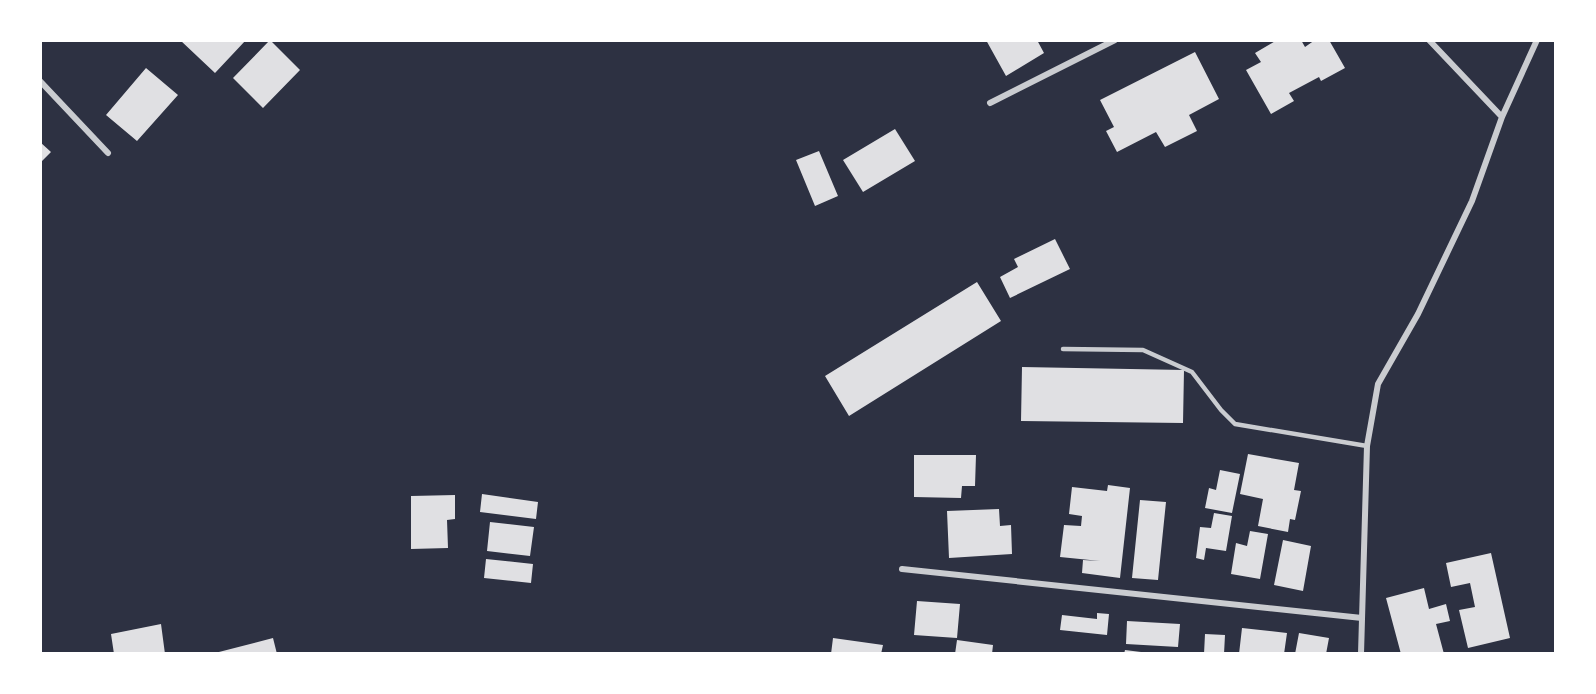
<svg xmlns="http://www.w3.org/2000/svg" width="1596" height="694" font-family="Cabin,sans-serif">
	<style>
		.building { fill: #e0e0e3 }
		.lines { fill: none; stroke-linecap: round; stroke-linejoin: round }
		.service { stroke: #caccd0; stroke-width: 4.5 }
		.minor { stroke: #caccd0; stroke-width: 6 }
	</style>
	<rect width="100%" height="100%" fill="#2d3142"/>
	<path class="building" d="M 180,40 L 246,40 L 215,73 Z
		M 270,40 L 300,70 L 263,108 L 233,78 Z
		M 986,40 L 1037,40 L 1044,53 L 1006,76 Z
		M 1277,40 L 1301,40 L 1305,47 L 1315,40 L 1329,40 L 1345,68 L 1321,81 L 1319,77 L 1289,93 L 1294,101 L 1271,114 L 1246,70 L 1261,62 L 1255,53 Z
		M 1195,52 L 1219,99 L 1189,115 L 1197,131 L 1165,147 L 1156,132 L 1117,152 L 1106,131 L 1114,127 L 1100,100 Z
		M 146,68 L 178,95 L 137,141 L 106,115 Z
		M 895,129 L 915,161 L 863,192 L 843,160 Z
		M 40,142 L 51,152 L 40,163 Z
		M 819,151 L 838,196 L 815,206 L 796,160 Z
		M 1055,239 L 1070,269 L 1010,298 L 1000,277 L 1018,267 L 1014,259 Z
		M 977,282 L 1001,321 L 849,416 L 825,376 Z
		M 1022,367 L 1184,370 L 1183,423 L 1021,421 Z
		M 1248,454 L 1299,463 L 1294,490 L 1301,491 L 1295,520 L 1290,519 L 1288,532 L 1258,526 L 1263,499 L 1240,494 Z
		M 914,455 L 976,455 L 975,486 L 962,486 L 961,498 L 914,497 Z
		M 1220,470 L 1240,474 L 1232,513 L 1205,508 L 1209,488 L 1216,490 Z
		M 1108,485 L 1130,488 L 1120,578 L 1082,573 L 1083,560 L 1100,561 L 1060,557 L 1064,525 L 1081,526 L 1082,516 L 1069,514 L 1072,487 L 1107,491 Z
		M 482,494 L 538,502 L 536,519 L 480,512 Z
		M 455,495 L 455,519 L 447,520 L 448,548 L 411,549 L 411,496 Z
		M 1140,500 L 1166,502 L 1158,580 L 1132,578 Z
		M 999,509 L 1000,526 L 1011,525 L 1012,554 L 949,558 L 947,511 Z
		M 1214,513 L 1232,516 L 1226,551 L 1206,548 L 1204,560 L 1196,558 L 1200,527 L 1211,528 Z
		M 490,522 L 534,527 L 530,556 L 487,551 Z
		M 1250,531 L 1268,534 L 1260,579 L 1231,574 L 1236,543 L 1247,546 Z
		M 1283,540 L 1311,546 L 1303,591 L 1274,585 Z
		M 1491,553 L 1510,638 L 1468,648 L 1459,610 L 1475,607 L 1470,583 L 1451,587 L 1446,563 Z
		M 486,559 L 533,564 L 531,583 L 484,578 Z
		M 1424,588 L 1429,609 L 1446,604 L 1450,621 L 1436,624 L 1444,654 L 1401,654 L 1386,598 Z
		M 917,601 L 960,604 L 957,638 L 914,635 Z
		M 1097,613 L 1109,614 L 1107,635 L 1060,630 L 1062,615 L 1097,619 Z
		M 1127,621 L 1180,624 L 1178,647 L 1126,644 Z
		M 161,624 L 165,654 L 114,654 L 111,634 Z
		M 1242,628 L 1287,633 L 1284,654 L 1239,654 Z
		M 1299,633 L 1329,638 L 1326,654 L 1295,654 Z
		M 1205,634 L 1225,635 L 1224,654 L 1204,654 Z
		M 273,638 L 277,654 L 215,654 L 215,653 Z
		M 833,638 L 883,645 L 881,654 L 831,654 Z
		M 957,640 L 993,645 L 992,654 L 955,654 Z
		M 1125,650 L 1141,652 L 1141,654 L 1124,654 Z"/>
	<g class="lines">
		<path class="service" d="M 1063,349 L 1143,350 L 1192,372 L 1221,410 L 1235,424 L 1367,446"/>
		<path class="minor" d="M 1429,40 L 1502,117
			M 40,81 L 108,153
			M 990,103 L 1115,40
			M 902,569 L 1362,618
			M 1361,654 L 1367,446 L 1378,384 L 1418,314 L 1472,201 L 1502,117 L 1537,40"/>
	</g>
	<rect width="1596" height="694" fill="none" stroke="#ffffff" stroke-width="84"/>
</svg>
